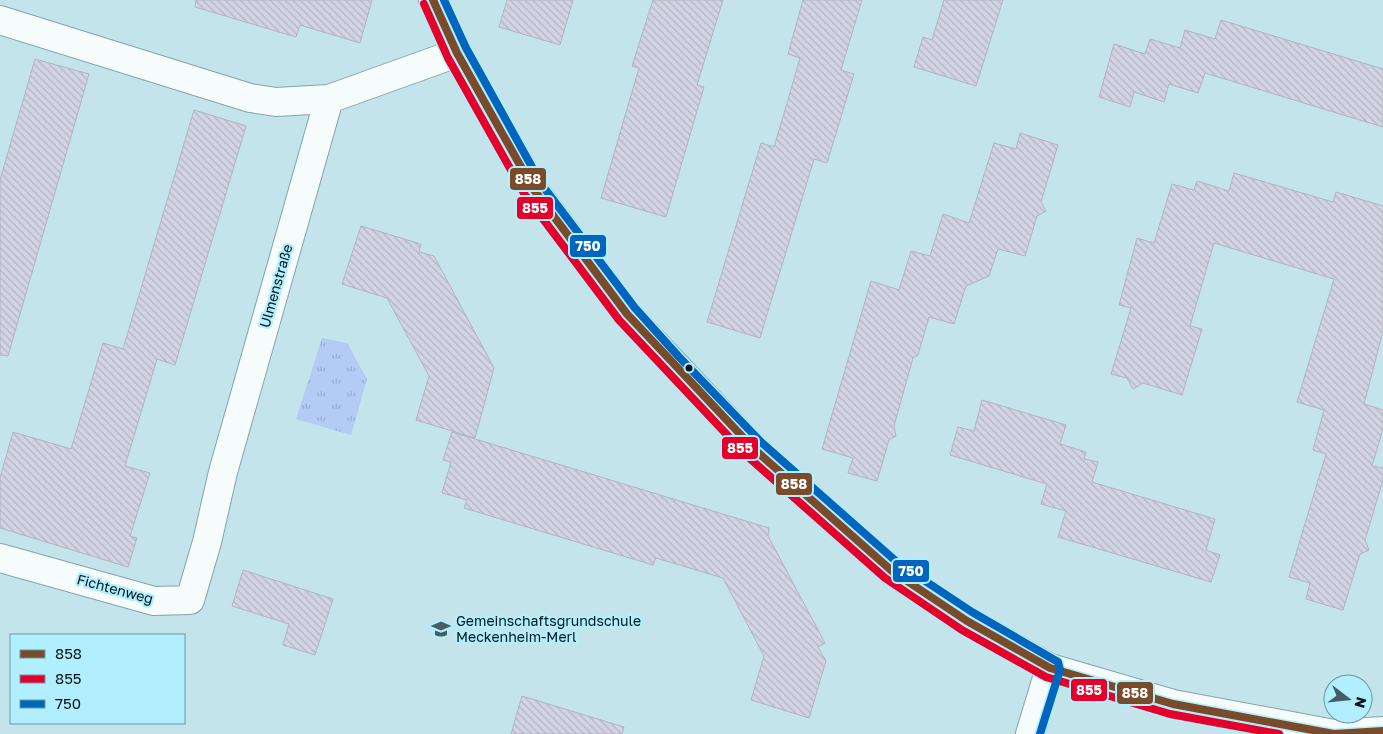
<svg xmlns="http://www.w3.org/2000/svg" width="1383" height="734" font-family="'Golos Text',sans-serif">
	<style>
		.park { fill: url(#park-tufts) }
		.building { fill: url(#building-back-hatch); stroke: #b2b3c1 }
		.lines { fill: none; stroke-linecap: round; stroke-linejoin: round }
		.minor-casing { stroke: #84a4ab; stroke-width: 30 }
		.minor { stroke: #f6fbfc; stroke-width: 28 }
		.bus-1-casing { stroke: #b2effe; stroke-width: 11 }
		.bus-2-casing { stroke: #b2effe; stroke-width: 11 }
		.bus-3-casing { stroke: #b2effe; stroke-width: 11 }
		.bus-1 { stroke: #7a4b2a; stroke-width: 8 }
		.bus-2 { stroke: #e4002b; stroke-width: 8 }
		.bus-3 { stroke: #0065bd; stroke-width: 8 }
		.bus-dot { fill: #00151a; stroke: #b2effe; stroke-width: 2 }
		.labels { text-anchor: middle; stroke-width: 4.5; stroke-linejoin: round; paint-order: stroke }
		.street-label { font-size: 14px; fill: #00151a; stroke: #b2effe }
		.poi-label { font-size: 14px; fill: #00151a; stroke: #b2effe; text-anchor: start }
		.line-badge { stroke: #b2effe; stroke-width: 2 }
		.badge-label { font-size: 14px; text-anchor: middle; font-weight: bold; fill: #fff }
	</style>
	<defs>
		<pattern id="park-tufts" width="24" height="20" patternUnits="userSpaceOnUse" patternTransform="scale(1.25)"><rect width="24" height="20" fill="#b4cbf5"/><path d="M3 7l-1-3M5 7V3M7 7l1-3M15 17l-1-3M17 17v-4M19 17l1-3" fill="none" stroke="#99add1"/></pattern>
		<pattern id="building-back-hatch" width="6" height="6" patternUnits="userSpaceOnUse" patternTransform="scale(1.25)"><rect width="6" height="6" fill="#d3d4e3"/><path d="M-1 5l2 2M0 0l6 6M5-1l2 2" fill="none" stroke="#b3b5c2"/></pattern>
	</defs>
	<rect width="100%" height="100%" fill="#c4e4ec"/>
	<path class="park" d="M 322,338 L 347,343 L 367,379 L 351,435 L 296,419 Z"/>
	<path class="building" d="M 196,0 L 372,0 L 360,43 L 300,25 L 296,37 L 195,7 Z
		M 507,0 L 573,0 L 560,45 L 499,27 Z
		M 653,0 L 723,0 L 697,85 L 704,87 L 666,217 L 601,198 L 639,68 L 632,66 Z
		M 803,0 L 862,0 L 841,70 L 854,74 L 827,163 L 814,159 L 760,338 L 707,322 L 761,143 L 774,147 L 783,117 L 800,58 L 788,54 Z
		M 944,0 L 1003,0 L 976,86 L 914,67 L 923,37 L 932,40 Z
		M 1221,20 L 1383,69 L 1383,127 L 1205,73 L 1198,93 L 1169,84 L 1164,102 L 1134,92 L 1130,107 L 1099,97 L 1114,44 L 1145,54 L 1150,39 L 1180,48 L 1185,30 L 1215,39 Z
		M 35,59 L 89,74 L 8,356 L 0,355 L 0,180 Z
		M 194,110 L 246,126 L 175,365 L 157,359 L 125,466 L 150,473 L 130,536 L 137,538 L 128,567 L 0,528 L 0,478 L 13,432 L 71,449 L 103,343 L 123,349 Z
		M 1020,133 L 1058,145 L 1041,202 L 1046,211 L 1037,216 L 1025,256 L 998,249 L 989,276 L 966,286 L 954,324 L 929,317 L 918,355 L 913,358 L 894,426 L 896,436 L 889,440 L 877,481 L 848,473 L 853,458 L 822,449 L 871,281 L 899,290 L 911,251 L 930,256 L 943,214 L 969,223 L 994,143 L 1016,149 Z
		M 1234,173 L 1333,202 L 1336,192 L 1383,206 L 1383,331 L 1364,404 L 1383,410 L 1383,429 L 1372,466 L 1383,468 L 1383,480 L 1365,540 L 1369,550 L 1360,554 L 1343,610 L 1306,599 L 1310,583 L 1289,577 L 1326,454 L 1313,450 L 1324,410 L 1297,402 L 1334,279 L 1214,243 L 1190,326 L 1202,329 L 1182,395 L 1143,383 L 1133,389 L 1127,378 L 1111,374 L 1131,308 L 1119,305 L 1137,238 L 1154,243 L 1172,184 L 1194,190 L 1197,181 L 1229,191 Z
		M 361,226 L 421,244 L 419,252 L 434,256 L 494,368 L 475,438 L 416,420 L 429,376 L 387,298 L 342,284 Z
		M 982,400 L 1066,425 L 1060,444 L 1086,452 L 1084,459 L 1098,462 L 1092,482 L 1215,519 L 1206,550 L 1220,555 L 1211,582 L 1058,537 L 1066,511 L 1041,504 L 1047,484 L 950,455 L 958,427 L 974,431 Z
		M 452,432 L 769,528 L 768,536 L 825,643 L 818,647 L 826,661 L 809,718 L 751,700 L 764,656 L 723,578 L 656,558 L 653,565 L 464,508 L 467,500 L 442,493 L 451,462 L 443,460 Z
		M 243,570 L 333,599 L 315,655 L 283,645 L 289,624 L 232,606 Z
		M 522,696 L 624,727 L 622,734 L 511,734 Z"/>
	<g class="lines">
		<g class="minor-casing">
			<path id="minor" d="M 433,0 L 457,53 L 534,190 L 627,314 L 754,449 L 892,571 L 967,621 L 1050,668 L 1173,704 L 1334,734
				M 0,20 L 250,98 L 276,102 L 329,99 L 457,53
				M 0,558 L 154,601 L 190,600 L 207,542 L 223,472 L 329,99
				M 1030,734 L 1050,668
				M 1334,734 L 1383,731"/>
		</g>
		<use href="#minor" class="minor"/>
		<g class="bus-1-casing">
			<path id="bus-1" d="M 433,0 L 457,53 L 534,190 L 627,314 L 754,449 L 892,571 L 967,621 L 1050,668 L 1173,704 L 1334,734
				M 1334,734 L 1383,731"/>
		</g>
		<g class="bus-2-casing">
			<path id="bus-2" d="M 424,4 L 448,58 L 525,195 L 619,320 L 747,456 L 885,578 L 962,630 L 1046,677 L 1170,714 L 1279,734"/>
		</g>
		<g class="bus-3-casing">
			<path id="bus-3" d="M 444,0 L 466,48 L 542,185 L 635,308 L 679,357 L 761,442 L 898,563 L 972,612 L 1058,662 L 1060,670 L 1040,734"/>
		</g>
		<use href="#bus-1" class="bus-1"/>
		<use href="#bus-2" class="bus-2"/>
		<use href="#bus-3" class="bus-3"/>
	</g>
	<defs>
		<g id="school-bare" transform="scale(1.5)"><path d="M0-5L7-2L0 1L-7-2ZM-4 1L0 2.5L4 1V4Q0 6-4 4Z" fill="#455d64" stroke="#b2effe" stroke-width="2.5" paint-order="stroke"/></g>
	</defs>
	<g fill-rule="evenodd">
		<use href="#school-bare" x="441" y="629"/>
	</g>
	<circle class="bus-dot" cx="689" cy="368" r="4.5"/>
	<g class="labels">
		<g class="street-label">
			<text transform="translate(276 286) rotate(-74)" y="5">Ulmenstraße</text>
			<text transform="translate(115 589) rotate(15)" y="5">Fichtenweg</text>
		</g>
		<g class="poi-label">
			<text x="456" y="626">Gemeinschaftsgrundschule<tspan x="456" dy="16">Meckenheim-Merl</tspan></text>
		</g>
	</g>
	<g class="line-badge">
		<rect x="509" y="167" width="38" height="24" rx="5" fill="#7a4b2a"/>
		<rect x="516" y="196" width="38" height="24" rx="5" fill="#e4002b"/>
		<rect x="569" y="234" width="38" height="24" rx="5" fill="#0065bd"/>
		<rect x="721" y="436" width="38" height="24" rx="5" fill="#e4002b"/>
		<rect x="775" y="472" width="38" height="24" rx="5" fill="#7a4b2a"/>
		<rect x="892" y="559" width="38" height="24" rx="5" fill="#0065bd"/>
		<rect x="1070" y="678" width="38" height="24" rx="5" fill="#e4002b"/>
		<rect x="1116" y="681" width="38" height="24" rx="5" fill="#7a4b2a"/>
	</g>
	<g class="badge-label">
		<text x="528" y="184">858</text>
		<text x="535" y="213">855</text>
		<text x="588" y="251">750</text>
		<text x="740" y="453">855</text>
		<text x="794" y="489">858</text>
		<text x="911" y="576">750</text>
		<text x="1089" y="695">855</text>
		<text x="1135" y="698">858</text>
	</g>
	<rect x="10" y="634" width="175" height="90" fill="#b2effe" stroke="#6b98a3"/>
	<rect x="20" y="650" width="25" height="8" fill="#7a4b2a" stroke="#6b98a3"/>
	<text x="55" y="659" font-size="15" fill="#00151a">858</text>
	<rect x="20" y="675" width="25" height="8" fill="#e4002b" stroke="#6b98a3"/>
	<text x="55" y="684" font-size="15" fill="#00151a">855</text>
	<rect x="20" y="700" width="25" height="8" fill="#0065bd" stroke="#6b98a3"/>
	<text x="55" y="709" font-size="15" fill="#00151a">750</text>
	<g transform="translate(1348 699) rotate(106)"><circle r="24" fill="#b2effe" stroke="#6b98a3"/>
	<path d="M0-4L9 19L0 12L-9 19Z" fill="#455d64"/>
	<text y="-8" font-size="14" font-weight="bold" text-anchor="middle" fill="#00151a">N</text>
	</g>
</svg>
